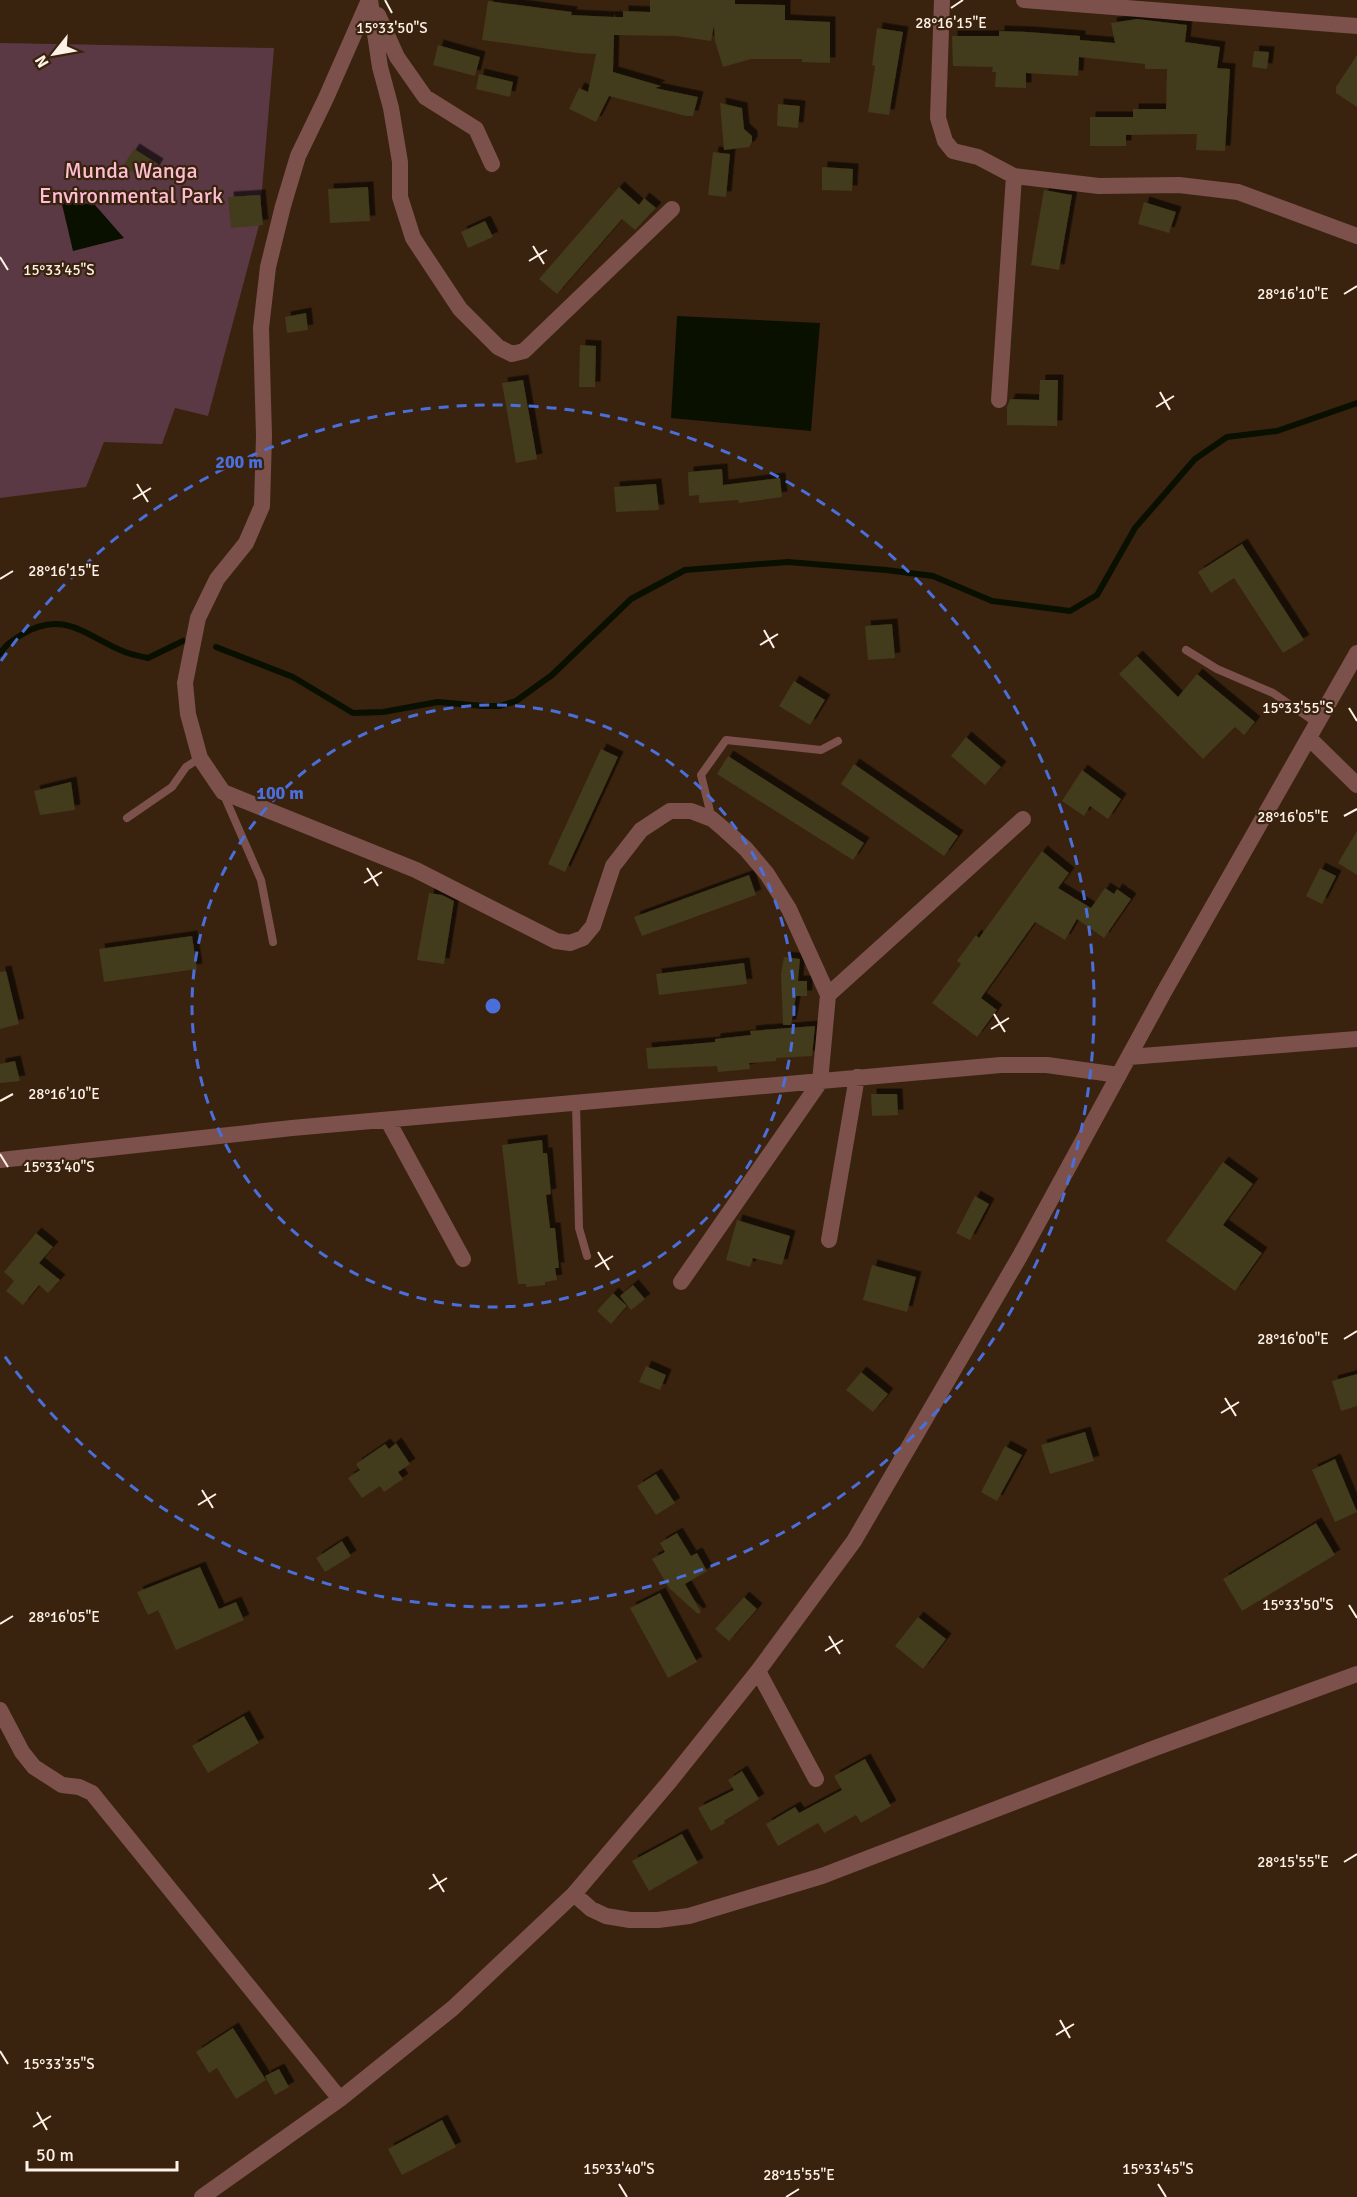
<svg xmlns="http://www.w3.org/2000/svg" width="1357" height="2197" font-family="Signika,sans-serif">
	<style>
		.green { fill: #5a3944 }
		.water { fill: #0a1000 }
		.lines { fill: none; stroke-linecap: round; stroke-linejoin: round }
		.stream { stroke: #0a1000; stroke-width: 6 }
		.building { fill: #433a1c; filter: url(#shadow) }
		.service { stroke: #7c514b; stroke-width: 8 }
		.minor { stroke: #7c514b; stroke-width: 16 }
		.ticks { fill: none; stroke: #fef1e7; stroke-width: 2 }
		.ring { fill: none; stroke: #4a6fdb; stroke-width: 3; stroke-dasharray: 10 8 }
		.labels { text-anchor: middle; stroke-width: 4.5; stroke-linejoin: round; paint-order: stroke }
		.park-label { font-size: 22px; fill: #febdd3; stroke: #3a230e }
		.ticks-label { font-size: 15px; text-anchor: middle; fill: #fef1e7; stroke: #3a230e; stroke-width: 4.5; stroke-linejoin: round; paint-order: stroke }
		.centre { fill: #4a6fdb; stroke: #3a230e; stroke-width: 3 }
		.ring-label { font-size: 18px; text-anchor: middle; font-weight: bold; fill: #4a6fdb; stroke: #3a230e; stroke-width: 4.5; stroke-linejoin: round; paint-order: stroke }
	</style>
	<defs>
		<filter id="shadow"><feDropShadow dx="5.5" dy="-5.5" stdDeviation="0" flood-color="#0009"/></filter>
	</defs>
	<rect width="100%" height="100%" fill="#3a230e"/>
	<path class="green" d="M 0,43 L 274,48 L 259,225 L 208,416 L 175,408 L 162,444 L 104,442 L 86,487 L 0,498 Z"/>
	<path class="water" d="M 61,200 L 95,205 L 124,238 L 73,251 Z
		M 677,316 L 820,323 L 811,431 L 671,418 Z"/>
	<g class="lines">
		<path class="stream" d="M 216,647 L 293,677 L 353,713 L 383,712 L 438,702 L 483,706 L 500,706 L 516,701 L 552,675 L 631,599 L 685,570 L 788,562 L 886,570 L 933,576 L 992,601 L 1070,611 L 1097,595 L 1135,528 L 1195,459 L 1227,437 L 1277,431 L 1357,403
			M 0,654 C 5,645 12,641 21,635 C 64,608 87,637 125,652 C 132,655 140,656 148,658 L 183,641"/>
	</g>
	<path class="building" d="M 650,0 L 735,0 L 735,4 L 785,5 L 785,20 L 830,22 L 830,63 L 802,62 L 802,59 L 751,59 L 723,67 L 715,41 L 714,26 L 711,41 L 676,36 L 614,35 L 613,72 L 661,86 L 655,88 L 698,97 L 693,116 L 686,116 L 609,96 L 596,122 L 569,109 L 579,88 L 588,92 L 596,54 L 578,53 L 482,40 L 488,1 L 572,12 L 571,15 L 614,17 L 615,14 L 615,17 L 623,17 L 623,11 L 650,12 Z
		M 1137,19 L 1187,25 L 1185,42 L 1220,47 L 1217,68 L 1230,69 L 1225,151 L 1196,150 L 1197,134 L 1126,135 L 1126,146 L 1090,146 L 1090,117 L 1133,117 L 1133,109 L 1166,109 L 1167,69 L 1145,69 L 1145,64 L 1079,57 L 1078,76 L 1026,73 L 1026,88 L 995,87 L 996,72 L 992,72 L 993,67 L 953,66 L 952,36 L 999,36 L 999,31 L 1028,32 L 1080,36 L 1080,40 L 1115,43 L 1111,23 Z
		M 877,28 L 903,32 L 889,115 L 868,112 L 875,66 L 872,65 Z
		M 438,45 L 480,57 L 475,76 L 433,65 Z
		M 1254,51 L 1269,52 L 1267,69 L 1252,67 Z
		M 1357,55 L 1357,107 L 1336,93 L 1336,87 Z
		M 479,74 L 513,82 L 510,97 L 476,89 Z
		M 720,103 L 742,108 L 744,129 L 752,136 L 752,142 L 749,147 L 724,150 Z
		M 778,104 L 800,106 L 798,128 L 777,126 Z
		M 134,149 L 158,164 L 148,181 L 123,166 Z
		M 713,152 L 730,154 L 726,197 L 708,195 Z
		M 822,167 L 853,169 L 852,191 L 822,190 Z
		M 368,187 L 370,221 L 330,223 L 328,189 Z
		M 619,187 L 639,205 L 644,198 L 656,208 L 635,230 L 622,219 L 557,294 L 539,279 Z
		M 1044,190 L 1072,195 L 1059,270 L 1031,265 Z
		M 260,195 L 263,225 L 231,228 L 228,197 Z
		M 1144,202 L 1176,212 L 1169,233 L 1138,224 Z
		M 485,221 L 493,237 L 468,248 L 461,232 Z
		M 306,313 L 308,330 L 287,333 L 285,317 Z
		M 580,345 L 596,346 L 595,387 L 579,387 Z
		M 523,380 L 537,459 L 516,463 L 502,383 Z
		M 1040,380 L 1058,380 L 1057,426 L 1007,425 L 1007,407 L 1010,399 L 1039,400 Z
		M 722,469 L 723,485 L 780,478 L 782,497 L 739,503 L 738,500 L 699,503 L 699,495 L 689,496 L 688,472 Z
		M 656,484 L 659,510 L 616,512 L 614,487 Z
		M 1242,544 L 1304,640 L 1283,653 L 1234,578 L 1211,593 L 1198,572 Z
		M 892,624 L 895,658 L 868,660 L 865,626 Z
		M 1137,656 L 1178,697 L 1197,674 L 1255,722 L 1244,735 L 1235,727 L 1203,759 L 1119,674 Z
		M 794,681 L 825,700 L 810,725 L 779,706 Z
		M 966,737 L 1001,767 L 985,785 L 951,756 Z
		M 601,749 L 618,757 L 565,872 L 548,864 Z
		M 728,756 L 864,843 L 853,860 L 717,774 Z
		M 854,764 L 958,836 L 944,856 L 841,784 Z
		M 1082,770 L 1121,799 L 1108,819 L 1090,806 L 1084,816 L 1062,801 Z
		M 71,782 L 75,810 L 40,815 L 34,791 Z
		M 1357,831 L 1357,875 L 1338,863 Z
		M 1042,851 L 1069,873 L 1058,888 L 1091,908 L 1105,888 L 1114,894 L 1117,889 L 1131,899 L 1104,938 L 1077,919 L 1065,940 L 1035,922 L 981,998 L 997,1010 L 977,1037 L 932,1003 L 961,964 L 957,961 L 976,935 L 979,938 Z
		M 1320,868 L 1336,876 L 1322,904 L 1306,896 Z
		M 749,875 L 756,895 L 642,936 L 634,917 Z
		M 429,893 L 442,895 L 454,901 L 444,964 L 417,960 Z
		M 192,936 L 197,969 L 104,982 L 99,949 Z
		M 784,957 L 800,959 L 798,981 L 807,981 L 807,996 L 796,996 L 791,1025 L 783,1025 L 781,974 Z
		M 744,963 L 747,984 L 659,995 L 656,974 Z
		M 6,971 L 19,1024 L 0,1029 L 0,972 Z
		M 815,1026 L 812,1056 L 776,1058 L 776,1061 L 749,1063 L 750,1069 L 718,1072 L 717,1066 L 648,1069 L 646,1048 L 715,1042 L 715,1039 L 751,1035 L 750,1031 Z
		M 15,1061 L 20,1081 L 0,1083 L 0,1064 Z
		M 871,1094 L 897,1094 L 898,1115 L 872,1116 Z
		M 542,1140 L 543,1153 L 547,1153 L 551,1194 L 546,1195 L 550,1228 L 555,1228 L 559,1268 L 555,1268 L 557,1280 L 545,1282 L 545,1285 L 526,1287 L 526,1284 L 518,1284 L 502,1145 Z
		M 1223,1162 L 1253,1184 L 1223,1225 L 1262,1253 L 1235,1291 L 1166,1241 Z
		M 975,1196 L 989,1204 L 970,1240 L 956,1233 Z
		M 737,1220 L 790,1236 L 782,1265 L 753,1258 L 750,1267 L 726,1260 Z
		M 36,1233 L 53,1247 L 39,1263 L 60,1280 L 48,1293 L 39,1285 L 23,1305 L 6,1291 L 14,1281 L 4,1272 Z
		M 872,1265 L 916,1277 L 907,1312 L 863,1300 Z
		M 633,1285 L 645,1299 L 631,1310 L 620,1296 Z
		M 613,1293 L 627,1306 L 611,1324 L 597,1311 Z
		M 646,1366 L 666,1375 L 660,1390 L 639,1382 Z
		M 861,1372 L 888,1394 L 873,1412 L 846,1390 Z
		M 1357,1374 L 1357,1406 L 1341,1411 L 1332,1381 Z
		M 1085,1432 L 1094,1461 L 1050,1474 L 1041,1445 Z
		M 396,1443 L 410,1464 L 398,1472 L 403,1479 L 384,1492 L 380,1486 L 362,1498 L 348,1478 L 360,1470 L 356,1464 L 385,1444 L 389,1449 Z
		M 1005,1446 L 1022,1455 L 997,1501 L 981,1492 Z
		M 1335,1459 L 1357,1512 L 1335,1522 L 1312,1470 Z
		M 656,1474 L 675,1503 L 656,1515 L 637,1486 Z
		M 1316,1523 L 1335,1555 L 1242,1611 L 1223,1579 Z
		M 677,1533 L 691,1556 L 697,1553 L 707,1571 L 685,1584 L 701,1612 L 698,1614 L 669,1588 L 652,1559 L 665,1552 L 660,1543 Z
		M 342,1541 L 351,1556 L 325,1572 L 316,1558 Z
		M 200,1567 L 219,1609 L 236,1602 L 244,1620 L 176,1650 L 158,1610 L 148,1615 L 137,1592 Z
		M 660,1593 L 697,1662 L 668,1678 L 630,1608 Z
		M 744,1597 L 757,1609 L 729,1641 L 715,1629 Z
		M 918,1617 L 946,1639 L 923,1669 L 895,1646 Z
		M 244,1716 L 259,1743 L 208,1773 L 192,1746 Z
		M 865,1759 L 891,1806 L 861,1823 L 856,1815 L 824,1833 L 818,1823 L 778,1846 L 766,1824 L 795,1807 L 799,1813 L 842,1790 L 834,1776 Z
		M 742,1771 L 759,1799 L 724,1821 L 725,1823 L 711,1831 L 698,1808 L 734,1790 L 728,1780 Z
		M 682,1834 L 698,1863 L 649,1891 L 632,1861 Z
		M 233,2028 L 266,2080 L 236,2099 L 217,2068 L 209,2073 L 196,2052 Z
		M 279,2069 L 289,2087 L 275,2095 L 265,2076 Z
		M 442,2120 L 456,2147 L 402,2175 L 388,2149 Z"/>
	<g class="lines">
		<path class="service" d="M 1186,650 L 1217,669 L 1273,693 L 1318,724
			M 223,793 L 261,880 L 273,942
			M 127,818 L 172,787 L 186,767 L 200,758
			M 712,819 L 701,775 L 726,740 L 821,750 L 838,741
			M 576,1104 L 579,1228 L 587,1256"/>
		<path class="minor" d="M 369,0 L 326,98 L 298,156 L 283,206 L 268,267 L 261,328 L 264,436 L 262,506 L 246,543 L 217,579 L 198,618 L 185,683 L 188,714 L 200,758 L 223,792 L 416,870 L 556,941 L 570,943 L 583,938 L 593,926 L 613,866 L 641,830 L 670,811 L 691,811 L 712,819 L 725,830 L 746,849 L 767,874 L 789,909 L 828,995 L 820,1082 L 681,1282
			M 370,0 L 380,67 L 391,108 L 400,162 L 400,197 L 413,238 L 460,309 L 498,347 L 512,354 L 524,351 L 672,209
			M 942,0 L 938,118 L 945,141 L 953,151 L 978,157 L 1014,176 L 1099,186 L 1179,185 L 1238,192 L 1357,236
			M 1024,0 L 1357,26
			M 378,15 L 397,57 L 425,97 L 476,129 L 492,164
			M 999,400 L 1014,176
			M 1309,738 L 1357,785
			M 828,995 L 1023,819
			M 1129,1057 L 1357,1039
			M 388,1121 L 463,1259
			M 0,1160 L 292,1128 L 1001,1065 L 1047,1065 L 1119,1075
			M 829,1240 L 857,1077
			M 758,1671 L 816,1779
			M 0,1710 L 22,1752 L 34,1767 L 62,1785 L 79,1787 L 92,1793 L 340,2099
			M 574,1894 L 591,1909 L 606,1916 L 630,1920 L 658,1920 L 689,1916 L 822,1876 L 1155,1748 L 1357,1674
			M 202,2197 L 340,2099 L 453,2008 L 574,1894 L 670,1781 L 758,1671 L 854,1541 L 1020,1256 L 1164,992 L 1357,653"/>
	</g>
	<path class="ticks" d="M 385,0 L 392,13M 951,8 L 963,0M 533,246 L 544,264M 0,257 L 8,270M 529,261 L 547,250M 1344,294 L 1357,286M 1160,392 L 1170,410M 1156,407 L 1174,396M 137,484 L 148,502M 133,499 L 151,488M 0,579 L 13,571M 764,630 L 774,648M 760,645 L 778,634M 1349,708 L 1357,721M 1344,816 L 1357,809M 367,868 L 378,886M 364,883 L 382,872M 994,1014 L 1005,1032M 991,1029 L 1009,1018M 0,1101 L 13,1094M 0,1154 L 8,1167M 598,1252 L 609,1270M 595,1267 L 613,1256M 1344,1339 L 1357,1331M 1225,1398 L 1236,1416M 1221,1413 L 1239,1402M 202,1490 L 213,1508M 198,1505 L 216,1494M 1349,1605 L 1357,1618M 0,1624 L 13,1616M 829,1636 L 840,1654M 825,1651 L 843,1640M 1344,1862 L 1357,1854M 433,1874 L 444,1892M 429,1889 L 447,1878M 1060,2020 L 1070,2038M 1056,2035 L 1074,2024M 0,2051 L 8,2064M 37,2112 L 47,2130M 33,2127 L 51,2116M 619,2184 L 627,2197M 1158,2184 L 1166,2197M 786,2197 L 799,2189"/>
	<g class="ring">
		<circle cx="493" cy="1006" r="301"/>
		<path d="M1 661A601 601 0 1 1 1 1351"/>
	</g>
	<g class="labels">
		<g class="park-label">
			<text x="131" y="178">Munda Wanga<tspan x="131" dy="25">Environmental Park</tspan></text>
		</g>
	</g>
	<g class="ticks-label">
		<text x="951" y="28">28°16'15"E</text>
		<text x="392" y="33">15°33'50"S</text>
		<text x="59" y="275">15°33'45"S</text>
		<text x="1293" y="299">28°16'10"E</text>
		<text x="64" y="576">28°16'15"E</text>
		<text x="1298" y="713">15°33'55"S</text>
		<text x="1293" y="822">28°16'05"E</text>
		<text x="64" y="1099">28°16'10"E</text>
		<text x="59" y="1172">15°33'40"S</text>
		<text x="1293" y="1344">28°16'00"E</text>
		<text x="1298" y="1610">15°33'50"S</text>
		<text x="64" y="1622">28°16'05"E</text>
		<text x="1293" y="1867">28°15'55"E</text>
		<text x="59" y="2069">15°33'35"S</text>
		<text x="619" y="2174">15°33'40"S</text>
		<text x="1158" y="2174">15°33'45"S</text>
		<text x="799" y="2180">28°15'55"E</text>
	</g>
	<circle cx="493" cy="1006" r="9" class="centre"/>
	<g class="ring-label">
		<text x="239" y="468">200 m</text>
		<text x="280" y="799">100 m</text>
	</g>
	<g transform="translate(54 54) rotate(239)" stroke="#3a230e" stroke-width="4.5" paint-order="stroke">
	<path d="M0-4.5L10 22L0 15L-10 22Z" fill="#fef1e7"/>
	<text y="-9" font-size="16" font-weight="bold" text-anchor="middle" fill="#fef1e7">N</text>
	</g>
	<path d="M27 2161v9h150v-9" fill="none" stroke="#fef1e7" stroke-width="3"/>
	<text x="36" y="2161" font-size="18" fill="#fef1e7" stroke="#3a230e" stroke-width="4.5" paint-order="stroke">50 m</text>
</svg>
